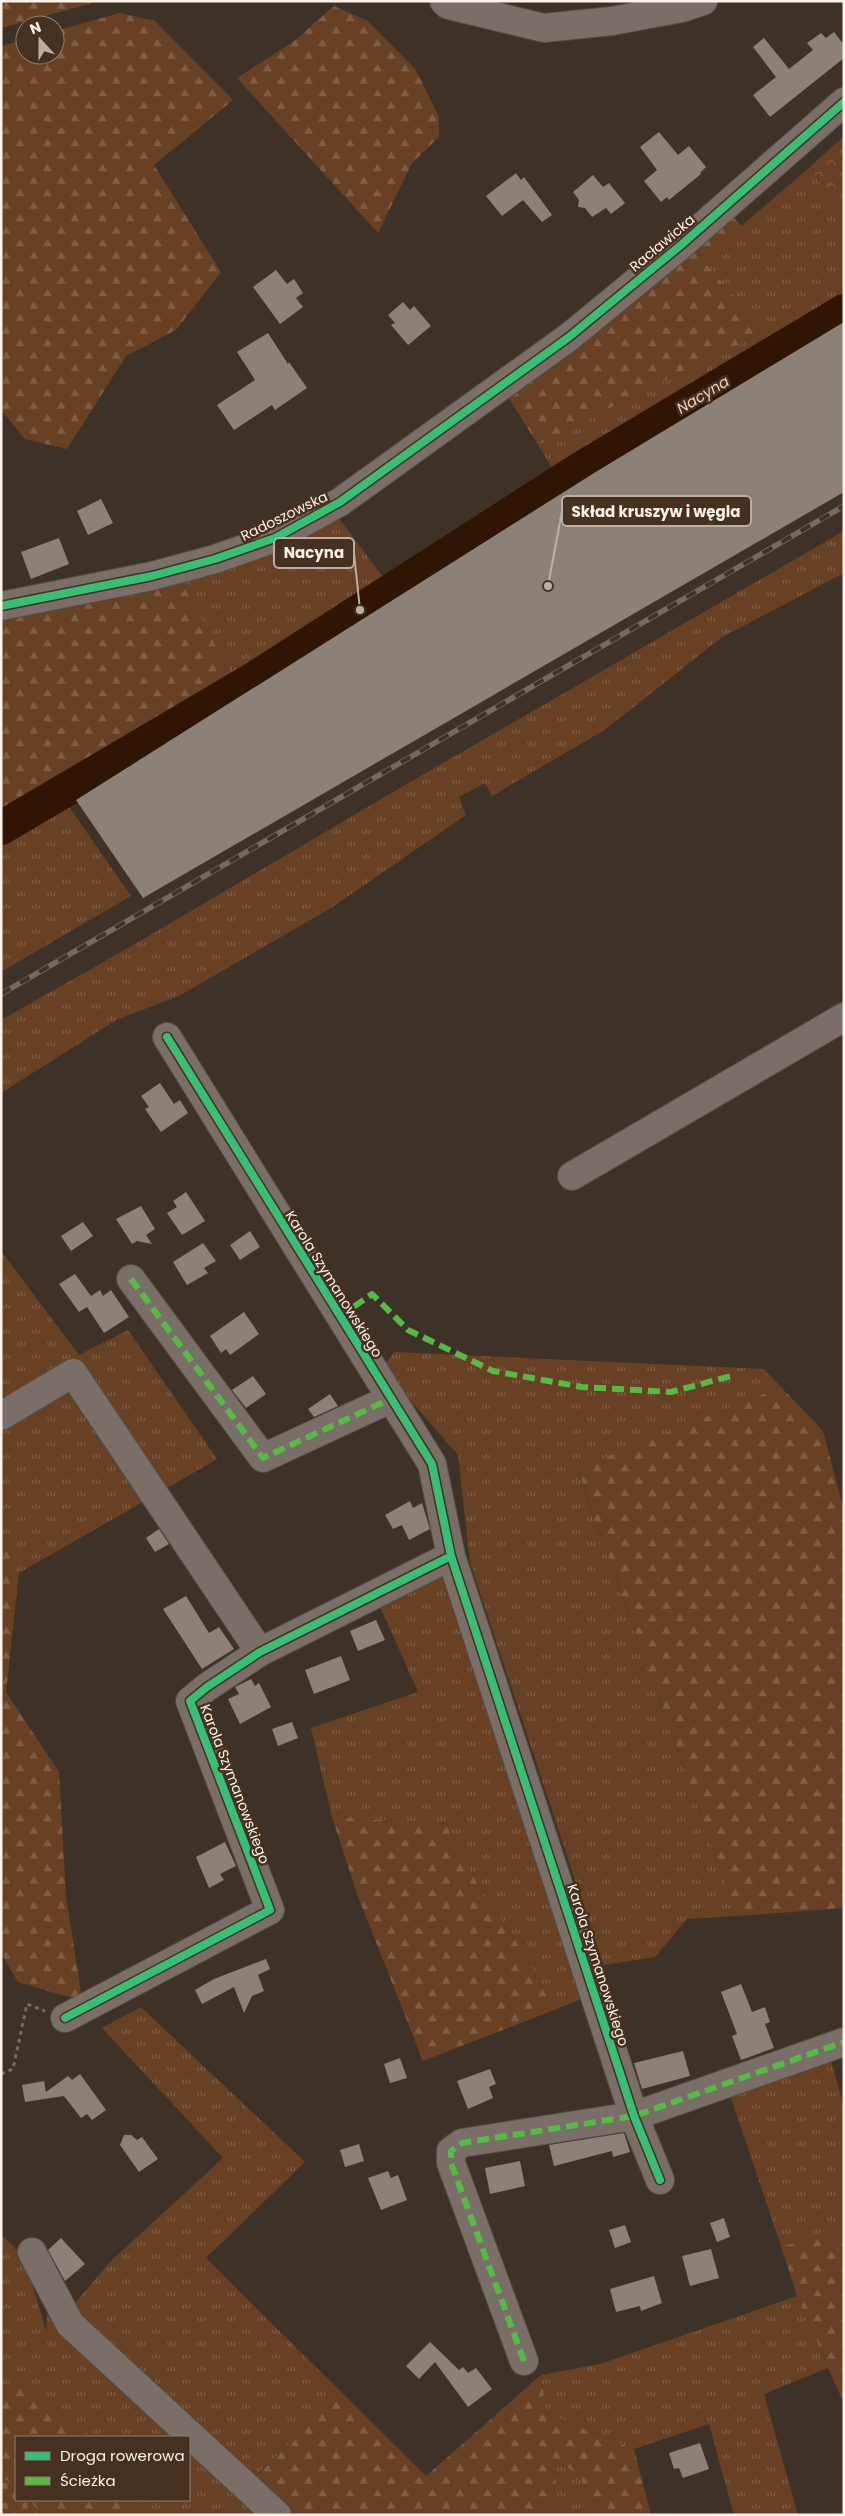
<svg xmlns="http://www.w3.org/2000/svg" width="845" height="2516" font-family="Poppins,sans-serif">
	<style>
		.grass { fill: url(#grass-tufts) }
		.forest { fill: url(#forest-firs) }
		.cemetery { fill: url(#cemetery-stones) }
		.park { fill: url(#park-crowns) }
		.water { fill: url(#water-ripples) }
		.lines { fill: none; stroke-linecap: round; stroke-linejoin: round }
		.river { stroke: #301404; stroke-width: 34 }
		.building { fill: #8c8179 }
		.minor-casing { stroke: #584d46; stroke-width: 30 }
		.path { stroke: #756c64; stroke-width: 3; stroke-dasharray: 4 4; stroke-linecap: butt }
		.minor { stroke: #796e68; stroke-width: 28 }
		.rail-casing { stroke: #746a64; stroke-width: 5.5 }
		.rail { stroke: #463020; stroke-width: 4; stroke-dasharray: 11; stroke-linecap: butt }
		.quiet { stroke: #58b947; stroke-width: 6; stroke-dasharray: 12 6; stroke-linecap: butt }
		.cycleway-casing { stroke: #463020; stroke-width: 11 }
		.cycleway { stroke: #3abd76; stroke-width: 8 }
		.labels { text-anchor: middle; stroke-width: 5; stroke-linejoin: round; paint-order: stroke }
		.street-label { font-size: 14px; fill: #fef2ea; stroke: #463020 }
		.water-label { font-size: 15px; font-style: italic; fill: #f4d0b8; stroke: #463020 }
		.leader { fill: none; stroke: #bbaea6; stroke-width: 2 }
		.callout-dot { fill: #bbaea6; stroke: #463020; stroke-width: 2 }
		.callout { fill: #463020; stroke: #bbaea6; stroke-width: 2 }
		.callout-label { font-size: 15px; text-anchor: middle; font-weight: bold; fill: #fef2ea }
	</style>
	<defs>
		<pattern id="grass-tufts" width="24" height="20" patternUnits="userSpaceOnUse" patternTransform="scale(1.25)"><rect width="24" height="20" fill="#684124"/><path d="M3 7l-1-3M5 7V3M7 7l1-3M15 17l-1-3M17 17v-4M19 17l1-3" fill="none" stroke="#7f5d44"/></pattern>
		<pattern id="forest-firs" width="22" height="20" patternUnits="userSpaceOnUse" patternTransform="scale(1.25)"><rect width="22" height="20" fill="#684124"/><path d="M5 1l3.5 6h-7zM16 11l3.5 6h-7z" fill="#7f5d44"/></pattern>
		<pattern id="cemetery-stones" width="16" height="16" patternUnits="userSpaceOnUse" patternTransform="scale(1.25)"><rect width="16" height="16" fill="#684124"/><path d="M2 7V4a2 2 0 0 1 4 0v3zM10 15v-3a2 2 0 0 1 4 0v3z" fill="#7f5d44"/></pattern>
		<pattern id="park-crowns" width="20" height="18" patternUnits="userSpaceOnUse" patternTransform="scale(1.25)"><rect width="20" height="18" fill="#684124"/><path d="M2 6a3 3 0 1 1 6 0M12 15a3 3 0 1 1 6 0" fill="none" stroke="#7f5d44"/></pattern>
		<pattern id="water-ripples" width="26" height="14" patternUnits="userSpaceOnUse" patternTransform="scale(1.25)"><rect width="26" height="14" fill="#301404"/><path d="M2 4q2-2 4 0t4 0M15 11q2-2 4 0t4 0" fill="none" stroke="#4f3729"/></pattern>
	</defs>
	<rect width="100%" height="100%" fill="#3e3128"/>
	<path class="grass" d="M 810,167 L 844,220 L 844,297 L 786,330 L 556,474 L 538,445 L 720,352 L 766,333 L 705,263 L 739,228 Z
		M 338,517 L 388,584 L 232,676 L 181,581 Z
		M 844,531 L 844,573 L 722,637 L 606,729 L 492,796 L 485,783 L 459,797 L 466,815 L 331,908 L 179,996 L 118,1019 L 1,1093 L 1,1020 L 135,944 L 405,785 Z
		M 67,804 L 131,896 L 1,972 L 1,843 Z
		M 1,1251 L 79,1355 L 128,1330 L 217,1459 L 162,1491 L 77,1366 L 1,1409 Z
		M 394,1352 L 764,1369 L 781,1387 L 577,1470 L 737,1916 L 687,1919 L 655,1957 L 603,1965 L 470,1562 L 458,1455 L 382,1368 Z
		M 71,1379 L 148,1499 L 19,1573 L 1,1538 L 1,1422 Z
		M 445,1574 L 581,1999 L 554,2010 L 521,1949 L 464,1863 L 447,1824 L 332,1817 L 311,1728 L 418,1692 L 377,1600 Z
		M 141,2007 L 305,2162 L 206,2258 L 337,2388 L 298,2436 L 241,2489 L 267,2515 L 145,2515 L 134,2500 L 189,2500 L 189,2437 L 92,2437 L 30,2391 L 1,2385 L 1,2235 L 24,2256 L 46,2331 L 48,2307 L 78,2325 L 75,2303 L 110,2262 L 223,2158 L 102,2028 Z
		M 831,2061 L 844,2107 L 844,2232 L 781,2246 L 729,2092 Z
		M 797,2296 L 828,2368 L 764,2394 L 798,2515 L 734,2515 L 709,2424 L 634,2449 L 546,2413 L 541,2375 L 600,2364 Z
		M 552,2456 L 581,2477 L 589,2515 L 549,2515 L 556,2483 Z"/>
	<path class="forest" d="M 1,1 L 100,1 L 1,28 Z
		M 334,6 L 368,21 L 416,70 L 439,117 L 439,137 L 412,163 L 378,233 L 237,78 L 293,42 Z
		M 120,13 L 155,21 L 233,100 L 154,165 L 221,272 L 176,330 L 126,356 L 67,449 L 25,439 L 1,410 L 1,46 L 25,40 L 25,55 L 55,55 L 55,31 Z
		M 727,211 L 742,226 L 705,263 L 767,333 L 720,352 L 538,445 L 505,392 Z
		M 181,581 L 232,676 L 68,777 L 1,812 L 1,617 Z
		M 781,1387 L 823,1431 L 844,1511 L 844,1908 L 737,1916 L 577,1469 Z
		M 1,1538 L 19,1573 L 6,1692 L 59,1772 L 66,1896 L 81,1993 L 79,2000 L 18,1982 L 1,1953 Z
		M 332,1817 L 447,1824 L 464,1863 L 521,1949 L 554,2010 L 423,2061 L 357,1894 Z
		M 844,2232 L 844,2404 L 797,2296 L 781,2246 Z
		M 541,2375 L 546,2413 L 634,2449 L 651,2515 L 589,2515 L 581,2477 L 553,2457 L 556,2483 L 549,2515 L 292,2515 L 255,2477 L 298,2436 L 337,2388 L 426,2476 Z
		M 1,2385 L 30,2390 L 92,2437 L 16,2437 L 16,2489 L 1,2475 Z
		M 28,2500 L 134,2500 L 145,2515 L 43,2515 Z"/>
	<path class="cemetery" d="M 1,2475 L 16,2489 L 16,2500 L 28,2500 L 43,2515 L 1,2515 Z"/>
	<path class="park" d="M 844,136 L 844,220 L 810,167 Z"/>
	<path class="water" d="M 68,777 L 77,794 L 1,846 L 1,812 Z"/>
	<g class="lines">
		<path class="river" d="M 1,828 L 252,680 L 580,469 L 844,311"/>
	</g>
	<path class="building" d="M 834,32 L 844,45 L 844,58 L 770,117 L 753,95 L 776,77 L 753,47 L 764,38 L 789,69 L 813,50 L 807,43 L 821,33 L 826,38 Z
		M 659,132 L 678,155 L 689,146 L 706,167 L 700,173 L 701,174 L 669,200 L 667,197 L 661,202 L 644,181 L 657,170 L 640,147 Z
		M 516,173 L 521,180 L 524,177 L 552,215 L 542,222 L 523,200 L 502,216 L 486,196 Z
		M 593,175 L 603,187 L 609,183 L 625,203 L 611,214 L 606,208 L 592,217 L 585,208 L 578,207 L 579,200 L 573,192 Z
		M 276,270 L 287,284 L 294,279 L 303,293 L 296,298 L 303,307 L 280,324 L 253,287 Z
		M 403,302 L 410,310 L 414,306 L 431,326 L 408,345 L 391,325 L 395,323 L 388,315 Z
		M 844,322 L 844,492 L 143,898 L 76,800 L 594,473 Z
		M 268,333 L 288,364 L 289,362 L 307,388 L 275,410 L 272,405 L 234,430 L 217,405 L 255,380 L 237,352 Z
		M 101,499 L 113,523 L 88,535 L 77,511 Z
		M 59,538 L 69,564 L 31,579 L 21,552 Z
		M 160,1083 L 174,1104 L 180,1100 L 188,1113 L 161,1132 L 145,1109 L 149,1107 L 141,1096 Z
		M 186,1192 L 205,1221 L 182,1235 L 167,1213 L 177,1207 L 173,1201 Z
		M 141,1206 L 155,1229 L 146,1235 L 152,1244 L 137,1241 L 132,1244 L 116,1219 Z
		M 83,1222 L 93,1236 L 71,1251 L 61,1236 Z
		M 250,1231 L 260,1247 L 240,1260 L 230,1245 Z
		M 203,1243 L 216,1261 L 204,1268 L 208,1273 L 187,1285 L 173,1262 Z
		M 75,1274 L 91,1296 L 100,1290 L 103,1296 L 111,1290 L 129,1317 L 104,1333 L 87,1307 L 79,1312 L 59,1284 Z
		M 244,1312 L 259,1334 L 230,1355 L 226,1349 L 221,1353 L 210,1336 Z
		M 253,1376 L 266,1394 L 246,1408 L 232,1390 Z
		M 330,1394 L 338,1406 L 314,1417 L 308,1409 Z
		M 410,1501 L 413,1508 L 422,1503 L 430,1529 L 409,1540 L 402,1525 L 393,1529 L 385,1515 Z
		M 159,1529 L 169,1544 L 155,1552 L 146,1538 Z
		M 186,1596 L 209,1633 L 219,1627 L 234,1649 L 202,1669 L 163,1609 Z
		M 376,1620 L 385,1640 L 358,1651 L 350,1631 Z
		M 341,1656 L 350,1680 L 314,1694 L 305,1670 Z
		M 251,1679 L 255,1686 L 259,1683 L 271,1707 L 240,1724 L 228,1699 L 239,1694 L 235,1687 Z
		M 292,1722 L 298,1738 L 278,1746 L 272,1729 Z
		M 225,1842 L 236,1866 L 220,1874 L 224,1880 L 209,1888 L 196,1857 Z
		M 266,1959 L 270,1969 L 258,1975 L 264,1991 L 252,1996 L 244,2013 L 234,1987 L 202,2004 L 195,1990 L 214,1979 Z
		M 741,1984 L 752,2012 L 765,2007 L 770,2022 L 765,2024 L 774,2048 L 741,2060 L 732,2036 L 737,2034 L 721,1992 Z
		M 683,2051 L 690,2076 L 642,2089 L 634,2063 Z
		M 400,2058 L 407,2078 L 390,2083 L 384,2064 Z
		M 490,2069 L 496,2084 L 489,2087 L 493,2098 L 468,2109 L 457,2081 Z
		M 80,2074 L 106,2110 L 92,2120 L 87,2114 L 81,2118 L 64,2096 L 25,2102 L 22,2085 L 44,2081 L 46,2092 L 68,2076 L 72,2080 Z
		M 624,2133 L 630,2152 L 613,2157 L 612,2151 L 554,2166 L 549,2145 Z
		M 124,2135 L 131,2135 L 137,2140 L 142,2137 L 158,2159 L 139,2172 L 120,2145 Z
		M 359,2144 L 364,2161 L 345,2167 L 340,2150 Z
		M 520,2161 L 525,2186 L 490,2194 L 485,2168 Z
		M 388,2171 L 391,2178 L 398,2175 L 407,2200 L 381,2210 L 368,2178 Z
		M 724,2218 L 730,2237 L 717,2242 L 710,2223 Z
		M 625,2225 L 631,2242 L 615,2248 L 609,2230 Z
		M 61,2238 L 85,2264 L 65,2281 L 48,2250 Z
		M 711,2249 L 719,2278 L 690,2286 L 682,2256 Z
		M 654,2276 L 662,2303 L 641,2311 L 640,2306 L 616,2312 L 610,2289 Z
		M 430,2342 L 459,2370 L 463,2367 L 468,2373 L 476,2368 L 492,2389 L 468,2407 L 435,2362 L 419,2379 L 406,2366 Z
		M 700,2443 L 709,2469 L 683,2478 L 679,2468 L 674,2469 L 669,2453 Z"/>
	<g class="lines">
		<g class="minor-casing">
			<path id="minor" d="M 444,1 L 448,5 L 544,28 L 612,21 L 682,8 L 703,1
				M 1,606 L 152,576 L 215,559 L 275,538 L 340,502 L 569,337 L 681,245 L 844,102
				M 167,1037 L 432,1464 L 451,1556 L 634,2116 L 660,2180
				M 572,1176 L 844,1017
				M 131,1279 L 263,1458 L 390,1399
				M 1,1416 L 73,1373 L 260,1652
				M 65,2018 L 270,1910 L 190,1701 L 207,1687 L 260,1652 L 451,1556
				M 32,2252 L 70,2324 L 277,2515
				M 524,2361 L 451,2163 L 451,2151 L 462,2143 L 634,2116 L 844,2042"/>
		</g>
		<path class="path" d="M 1,2074 L 13,2069 L 27,2004 L 45,2011"/>
		<use href="#minor" class="minor"/>
		<g class="rail-casing">
			<path id="rail" d="M 1,994 L 844,506"/>
		</g>
		<use href="#rail" class="rail"/>
		<path class="quiet" d="M 131,1279 L 263,1458 L 390,1399
			M 339,1317 L 372,1294 L 408,1330 L 493,1371 L 582,1387 L 671,1392 L 731,1376
			M 524,2361 L 451,2163 L 451,2151 L 462,2143 L 634,2116 L 844,2042"/>
		<g class="cycleway-casing">
			<path id="cycleway" d="M 1,606 L 152,576 L 215,559 L 275,538 L 340,502 L 569,337 L 681,245 L 844,102
				M 167,1037 L 432,1464 L 451,1556 L 634,2116 L 660,2180
				M 65,2018 L 270,1910 L 190,1701 L 207,1687 L 260,1652 L 451,1556"/>
		</g>
		<use href="#cycleway" class="cycleway"/>
	</g>
	<g class="labels">
		<g class="street-label">
			<text transform="translate(662 243) rotate(-40)" y="5">Racławicka</text>
			<text transform="translate(284 516) rotate(-26)" y="5">Radoszowska</text>
			<text transform="translate(334 1284) rotate(58)" y="5">Karola Szymanowskiego</text>
			<text transform="translate(235 1784) rotate(69)" y="5">Karola Szymanowskiego</text>
			<text transform="translate(598 1965) rotate(72)" y="5">Karola Szymanowskiego</text>
		</g>
		<g class="water-label">
			<text transform="translate(703 395) rotate(-31)" y="5">Nacyna</text>
		</g>
	</g>
	<path class="leader" d="M548 586L562 511M360 610L354 553"/>
	<g class="callout-dot">
		<circle cx="548" cy="586" r="5"/>
		<circle cx="360" cy="610" r="5"/>
	</g>
	<g class="callout">
		<rect x="562" y="496" width="189" height="30" rx="5"/>
		<rect x="274" y="538" width="80" height="30" rx="5"/>
	</g>
	<g class="callout-label">
		<text x="656" y="517">Skład kruszyw i węgla</text>
		<text x="314" y="558">Nacyna</text>
	</g>
	<rect width="845" height="2516" fill="none" stroke="#fef2ea" stroke-width="5"/>
	<rect x="15" y="2436" width="175" height="65" fill="#463020" stroke="#907e71"/>
	<rect x="25" y="2452" width="25" height="8" fill="#3abd76" stroke="#907e71"/>
	<text x="60" y="2461" font-size="15" fill="#fef2ea">Droga rowerowa</text>
	<rect x="25" y="2477" width="25" height="8" fill="#58b947" stroke="#907e71"/>
	<text x="60" y="2486" font-size="15" fill="#fef2ea">Ścieżka</text>
	<g transform="translate(40 40) rotate(339)"><circle r="24" fill="#463020" stroke="#907e71"/>
	<path d="M0-4L9 19L0 12L-9 19Z" fill="#bbaea6"/>
	<text y="-8" font-size="14" font-weight="bold" text-anchor="middle" fill="#fef2ea">N</text>
	</g>
</svg>
